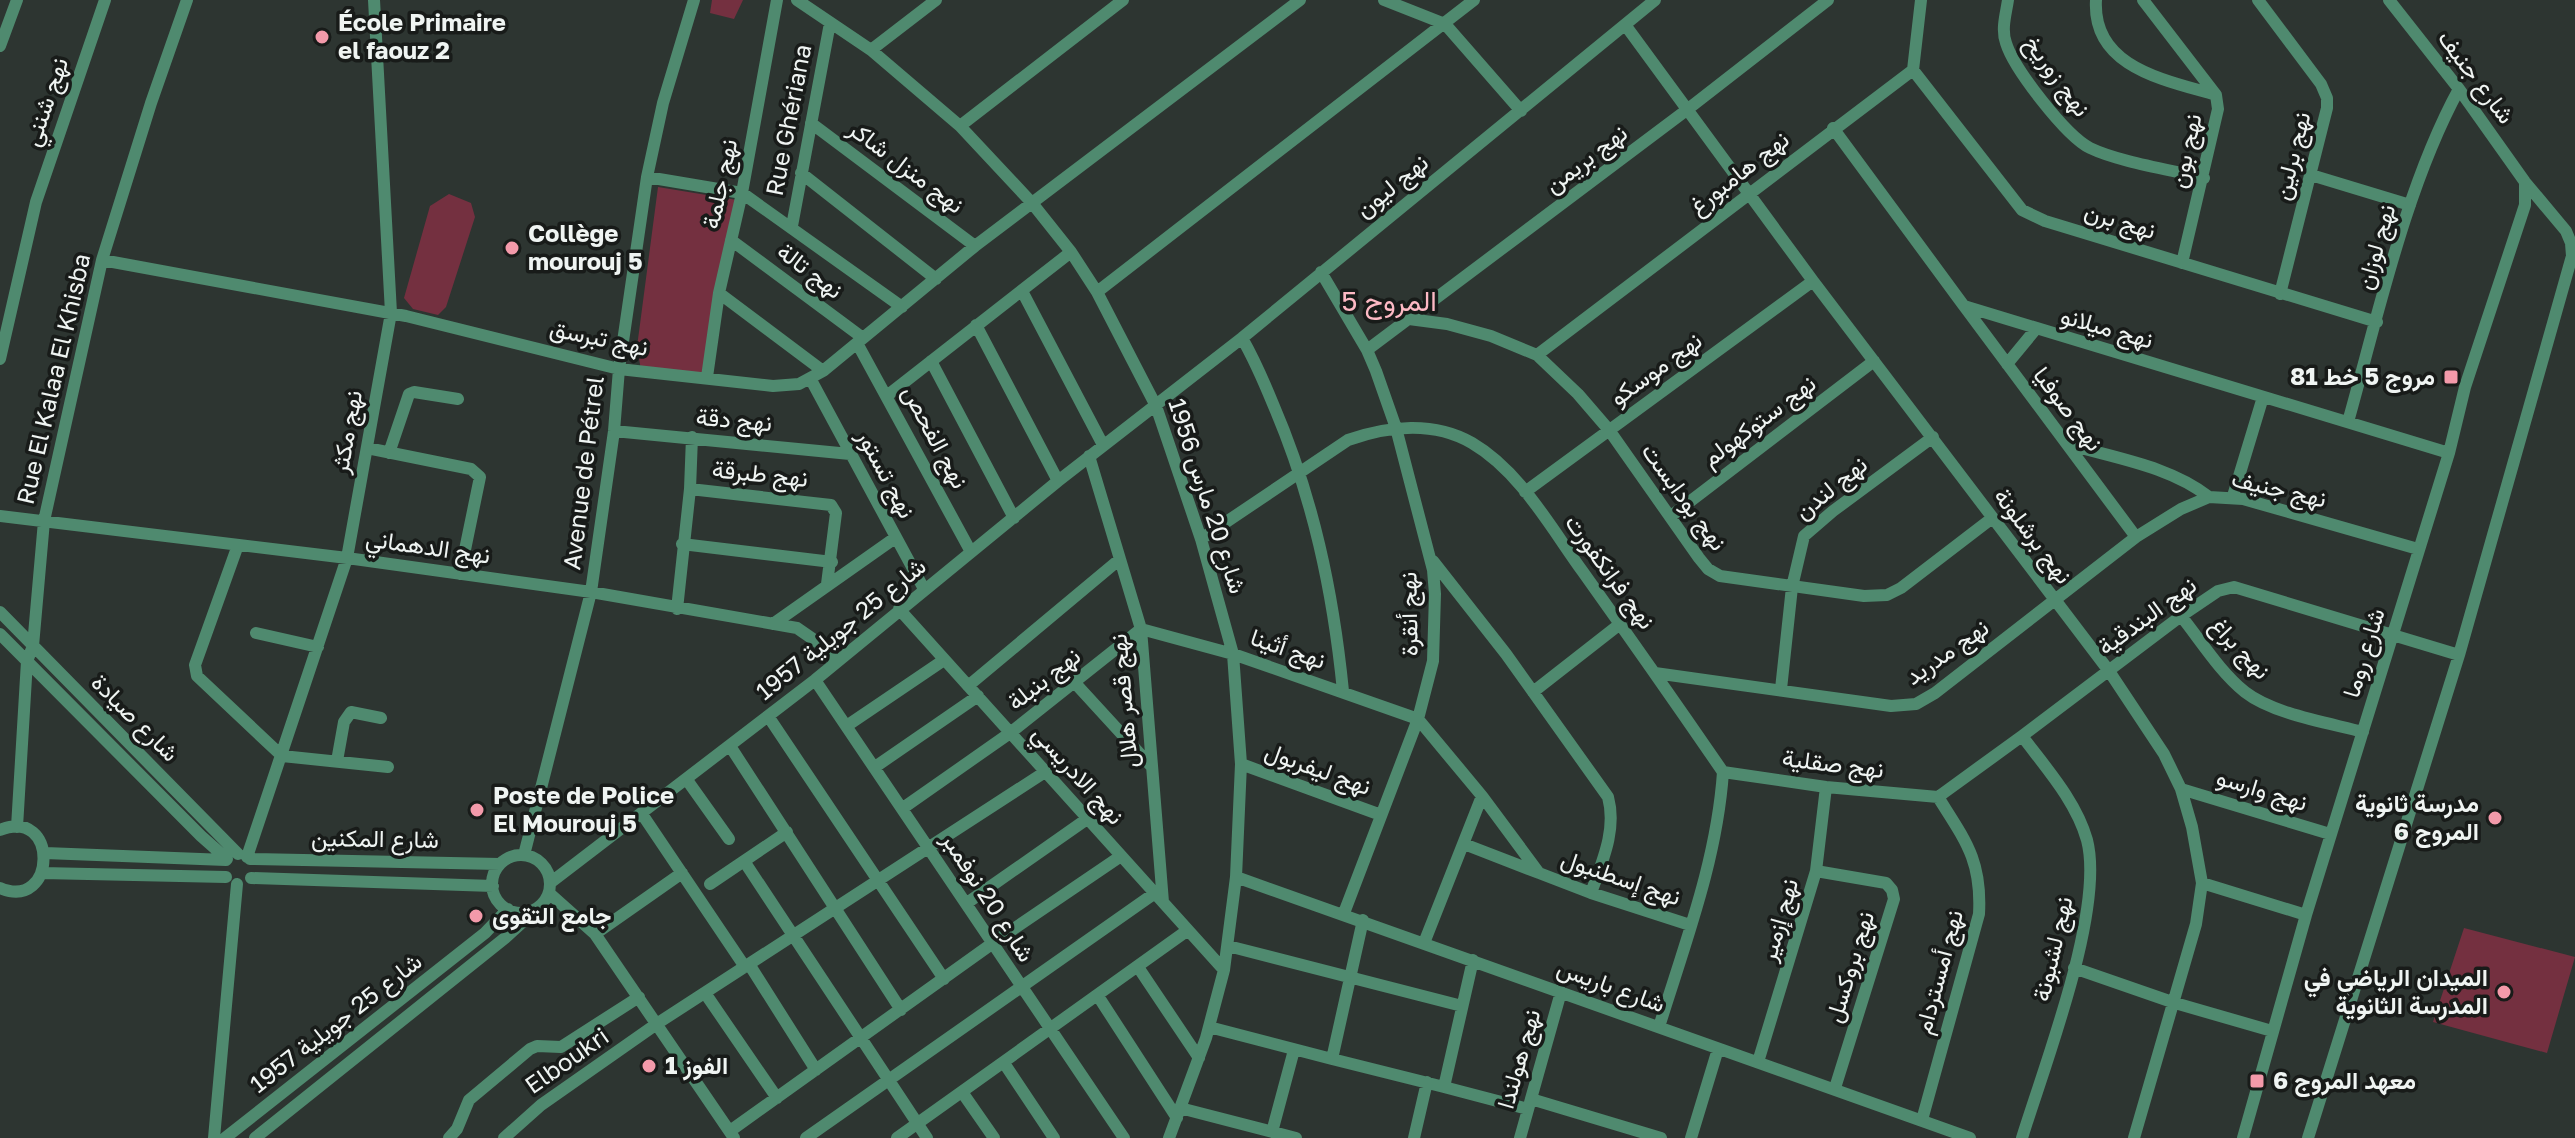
<svg xmlns="http://www.w3.org/2000/svg" width="2575" height="1138" font-family="'Golos Text',Vazirmatn,sans-serif">
	<style>
		.green { fill: #743040 }
		.lines { fill: none; stroke-linecap: round; stroke-linejoin: round }
		.minor { stroke: #4f8a6f; stroke-width: 12 }
		.poi-dot { fill: #f39aaa; stroke: #181b19; stroke-width: 3 }
		.labels { text-anchor: middle; stroke-width: 7; stroke-linejoin: round; paint-order: stroke }
		.poi-label { font-size: 24px; font-weight: bold; fill: #eff4f2; stroke: #181b19; text-anchor: start }
		.street-label { font-size: 24px; fill: #eff4f2; stroke: #181b19 }
		.quarter-label { font-size: 28px; fill: #fdb9c4; stroke: #181b19 }
	</style>
	<rect width="100%" height="100%" fill="#2d3531"/>
	<path class="green" d="M 712,0 L 743,0 L 734,19 L 710,13 Z
		M 658,187 L 737,200 L 702,376 L 641,370 L 637,347 Z
		M 449,194 L 471,203 L 475,217 L 446,307 L 438,315 L 413,309 L 404,298 L 430,206 Z
		M 2464,928 L 2575,957 L 2547,1053 L 2433,1022 Z"/>
	<g class="lines">
		<path class="minor" d="M 797,0 L 871,50 L 960,126 L 1032,203 L 1071,252 L 1097,292 L 1156,406 L 1201,539 L 1233,654 L 1241,764 L 1236,877 L 1224,970 L 1206,1038 L 1169,1138
			M 1384,0 L 1445,24 L 1521,111
			M 2008,0 C 2006,14 2001,29 2006,43 C 2014,69 2066,136 2090,148 C 2119,162 2172,170 2204,178
			M 2096,0 C 2092,68 2166,80 2216,95
			M 2143,0 L 2216,95 L 2218,109 L 2182,263
			M 2258,0 L 2321,84 L 2327,98 L 2327,108 L 2280,294
			M 1626,26 L 1813,281 L 2109,671 L 2164,754 L 2181,789 L 2192,827 L 2202,883 L 2196,924 L 2134,1138
			M 0,46 L 17,0
			M 871,50 L 936,0
			M 1913,70 L 2022,210 L 2045,221 L 2377,322
			M 811,123 L 975,246
			M 960,126 L 1123,0
			M 1833,128 L 1964,306 L 2449,453
			M 801,173 L 936,279
			M 2311,175 L 2410,205
			M 647,177 L 742,193 L 902,307
			M 792,226 L 830,23
			M 731,240 L 863,338
			M 102,260 L 406,316 L 619,369 L 773,386 L 799,384 L 823,371 L 975,246 L 1300,0
			M 1321,272 L 1367,350 L 1376,371 L 1396,428 L 1433,570 L 1435,594 L 1433,661 L 1418,719 L 1344,913
			M 1022,291 L 1103,445
			M 1097,292 L 1474,0
			M 719,293 L 823,371
			M 1964,306 L 2136,537
			M 1409,319 L 1447,324 L 1491,336 L 1537,355 L 1578,394 L 1609,430 L 1699,558 L 1708,569 L 1720,576 L 1864,596 L 1887,595 L 1901,588 L 1991,519
			M 976,325 L 1058,481
			M 1242,338 C 1254,359 1264,382 1273,404 C 1313,497 1333,591 1343,691
			M 857,343 L 971,552
			M 1367,350 L 1688,109 L 1828,0
			M 1537,355 L 1913,70 L 1921,0
			M 0,359 L 36,202 L 105,0
			M 931,361 L 1014,518
			M 2007,364 L 2035,330
			M 707,377 L 719,293 L 742,193 L 777,0
			M 810,378 L 924,589
			M 888,395 L 1071,252
			M 2348,422 C 2378,315 2406,186 2459,89
			M 614,431 L 850,454
			M 2067,444 C 2114,458 2170,466 2209,497
			M 367,448 L 471,469 L 480,477 L 460,574
			M 389,453 L 409,394 L 414,392 L 458,399
			M 1089,456 L 1141,629 L 1163,902
			M 690,489 L 831,505 L 836,513 L 827,584
			M 1525,492 L 1813,281
			M 2233,496 L 2263,397
			M 0,516 L 347,558 L 591,592 L 797,628 L 823,646 L 836,662
			M 1671,516 L 1874,361
			M 1201,539 L 1348,440 C 1388,426 1434,421 1472,443 C 1520,471 1551,528 1583,572 C 1630,638 1677,705 1723,772 C 1717,860 1685,943 1659,1027
			M 682,544 L 832,562
			M 238,545 L 195,665 L 197,676 L 282,756 L 388,767
			M 1433,561 L 1506,654 L 1608,797 C 1617,830 1602,862 1591,893
			M 677,609 L 690,489 L 692,437
			M 899,609 L 1224,970
			M 0,612 L 238,854
			M 2181,616 C 2201,641 2220,672 2245,692 C 2273,714 2329,723 2363,732
			M 773,624 L 895,538
			M 256,633 L 318,647
			M 0,634 L 201,836 L 227,859
			M 1655,673 L 1891,706 L 1916,704 L 1935,693 L 2136,537 L 2181,509 L 2209,497 L 2243,499 L 2418,549
			M 815,680 L 1124,1138
			M 1075,683 L 1152,767
			M 968,686 L 1120,559
			M 1781,689 L 1792,587 L 1804,536 L 1833,511 L 1933,437
			M 1533,692 L 1620,624
			M 768,716 L 944,979
			M 848,725 L 944,660
			M 730,746 L 901,1010
			M 337,761 L 344,722 L 351,712 L 381,718
			M 1241,764 L 1381,815
			M 875,767 L 978,696
			M 1723,772 L 1826,787 L 1938,797
			M 687,780 L 729,839
			M 2181,789 L 2330,834
			M 1938,797 L 2022,736 L 2181,616 L 2218,591 L 2234,587 L 2459,655
			M 903,808 L 1010,733 L 1141,629 L 1233,654 L 1418,719 L 1482,796 L 1539,873 L 1591,893 L 1690,925
			M 642,814 L 745,967
			M 17,827 L 27,661 L 33,646 L 44,521 L 102,260 L 151,103 L 187,0
			M 0,830 C 59,806 57,912 0,888
			M 1464,844 L 1539,873
			M 45,853 L 226,860
			M 524,855 L 591,592 L 614,431 L 619,369 L 647,177 L 663,103 L 694,0
			M492 884a29 29 0 1 1 58 0a29 29 0 1 1-58 0Z
			M 247,857 L 347,558 L 391,313 L 374,0
			M 250,859 L 500,864
			M 744,861 L 927,1138
			M 1816,871 L 1886,883 L 1892,890 L 1894,899 L 1835,1088
			M 42,873 L 226,877
			M 1236,877 L 1970,1138
			M 251,878 L 493,886
			M 550,883 L 815,680 L 1058,481 L 1242,338 L 1655,0
			M 2202,883 L 2306,915
			M 710,884 L 787,832
			M 549,893 L 595,934 L 734,1138
			M 967,903 L 1087,819
			M 595,934 L 682,873
			M 1424,943 L 1482,796
			M 1228,946 L 1462,1006
			M 749,964 L 816,1070
			M 1138,967 L 1199,1058
			M 2074,968 L 2175,1003 L 2272,1031
			M 705,993 L 777,1098
			M 1098,996 L 1177,1118
			M 1209,1027 L 1332,1059 L 1363,920
			M 1332,1059 L 1444,1087 L 1473,960
			M 1758,1062 L 1816,871 L 1826,787
			M 1004,1063 L 1054,1138
			M 1444,1087 L 1528,1109
			M 962,1092 L 994,1138
			M 1531,1099 L 1661,1138
			M 1180,1108 L 1296,1138
			M 1922,1120 L 1979,914 C 1982,860 1965,840 1938,797
			M 730,1131 L 993,943 L 1121,856
			M 1272,1132 L 1294,1050
			M 214,1138 L 237,884
			M 225,1138 L 485,933 L 508,909
			M 255,1138 L 505,938 L 540,906
			M 449,1138 L 457,1129 L 469,1100 L 530,1049 L 537,1046 L 561,1047 L 639,997
			M 504,1138 L 541,1105 L 658,1023 L 1045,772
			M 806,1138 L 1155,893
			M 897,1138 L 1188,930
			M 1414,1138 L 1427,1082
			M 1520,1138 L 1561,992
			M 1691,1138 L 1718,1049
			M 2022,1138 C 2044,1066 2105,910 2087,840 C 2076,801 2046,768 2022,736
			M 2243,1138 L 2306,915 L 2449,453 L 2465,387 L 2525,205 L 2525,182
			M 2308,1138 L 2459,655 L 2572,256 L 2571,243 L 2566,231 L 2525,182 L 2459,89 L 2389,0"/>
	</g>
	<g class="poi-dot">
		<circle cx="322" cy="37" r="8"/>
		<circle cx="512" cy="248" r="8"/>
		<rect x="2443" y="369" width="16" height="16" rx="4"/>
		<circle cx="477" cy="810" r="8"/>
		<circle cx="2495" cy="818" r="8"/>
		<circle cx="476" cy="916" r="8"/>
		<circle cx="2504" cy="992" r="8"/>
		<circle cx="649" cy="1066" r="8"/>
		<rect x="2249" y="1073" width="16" height="16" rx="4"/>
	</g>
	<g class="labels">
		<g class="poi-label">
			<text x="338" y="31">École Primaire<tspan x="338" dy="28">el faouz 2</tspan></text>
			<text x="528" y="242">Collège<tspan x="528" dy="28">mourouj 5</tspan></text>
			<text x="2435" y="385" text-anchor="end">مروج 5 خط 81</text>
			<text x="493" y="804">Poste de Police<tspan x="493" dy="28">El Mourouj 5</tspan></text>
			<text x="2479" y="812" text-anchor="end">مدرسة ثانوية<tspan x="2479" dy="28">المروج 6</tspan></text>
			<text x="492" y="924">جامع التقوى</text>
			<text x="2488" y="986" text-anchor="end">الميدان الرياضي في<tspan x="2488" dy="28">المدرسة الثانوية</tspan></text>
			<text x="665" y="1074">الفوز 1</text>
			<text x="2273" y="1089">معهد المروج 6</text>
		</g>
		<g class="street-label">
			<text transform="translate(2057 76) rotate(54)" y="8">نهج زوريخ</text>
			<text transform="translate(2476 77) rotate(53)" y="8">شارع جنيف</text>
			<text transform="translate(46 102) rotate(-71)" y="8">نهج شنني</text>
			<text transform="translate(789 120) rotate(-79)" y="8">Rue Ghériana</text>
			<text transform="translate(2186 151) rotate(-78)" y="8">نهج بون</text>
			<text transform="translate(2292 156) rotate(-76)" y="8">نهج برلين</text>
			<text transform="translate(1586 159) rotate(-37)" y="8">نهج بريمن</text>
			<text transform="translate(906 167) rotate(37)" y="8">نهج منزل شاكر</text>
			<text transform="translate(1739 173) rotate(-38)" y="8">نهج هامبورغ</text>
			<text transform="translate(720 184) rotate(-78)" y="8">نهج جلمة</text>
			<text transform="translate(1392 186) rotate(-39)" y="8">نهج ليون</text>
			<text transform="translate(2120 221) rotate(17)" y="8">نهج برن</text>
			<text transform="translate(2376 247) rotate(-74)" y="8">نهج لوزان</text>
			<text transform="translate(810 271) rotate(37)" y="8">نهج تالة</text>
			<text transform="translate(2107 328) rotate(16)" y="8">نهج ميلانو</text>
			<text transform="translate(599 338) rotate(12)" y="8">نهج تبرسق</text>
			<text transform="translate(1656 369) rotate(-36)" y="8">نهج موسكو</text>
			<text transform="translate(54 379) rotate(-77)" y="8">Rue El Kalaa El Khisba</text>
			<text transform="translate(2068 409) rotate(53)" y="8">نهج صوفيا</text>
			<text transform="translate(734 420) rotate(5)" y="8">نهج دقة</text>
			<text transform="translate(1759 421) rotate(-37)" y="8">نهج ستوكهولم</text>
			<text transform="translate(347 432) rotate(-80)" y="8">نهج مكثر</text>
			<text transform="translate(935 437) rotate(62)" y="8">نهج الفحص</text>
			<text transform="translate(584 473) rotate(-83)" y="8">Avenue de Pétrel</text>
			<text transform="translate(760 474) rotate(6)" y="8">نهج طبرقة</text>
			<text transform="translate(886 474) rotate(62)" y="8">نهج تستور</text>
			<text transform="translate(1831 488) rotate(-39)" y="8">نهج لندن</text>
			<text transform="translate(2279 489) rotate(13)" y="8">نهج جنيف</text>
			<text transform="translate(1207 496) rotate(72)" y="8">شارع 20 مارس 1956</text>
			<text transform="translate(1684 497) rotate(54)" y="8">نهج بودابست</text>
			<text transform="translate(2033 536) rotate(53)" y="8">نهج برشلونة</text>
			<text transform="translate(428 547) rotate(8)" y="8">نهج الدهماني</text>
			<text transform="translate(1610 572) rotate(54)" y="8">نهج فرانكفورت</text>
			<text transform="translate(1409 614) rotate(-91)" y="8">نهج أنقرة</text>
			<text transform="translate(2147 616) rotate(-36)" y="8">نهج البندقية</text>
			<text transform="translate(841 629) rotate(-39)" y="8">شارع 25 جويلية 1957</text>
			<text transform="translate(2240 648) rotate(47)" y="8">نهج براغ</text>
			<text transform="translate(1288 649) rotate(19)" y="8">نهج أثينا</text>
			<text transform="translate(1947 652) rotate(-35)" y="8">نهج مدريد</text>
			<text transform="translate(2364 653) rotate(-73)" y="8">شارع روما</text>
			<text transform="translate(1044 679) rotate(-38)" y="8">نهج بنبلة</text>
			<text transform="translate(1124 701) rotate(-95)" y="8">نهج قصر هلال</text>
			<text transform="translate(135 718) rotate(45)" y="8">شارع صيادة</text>
			<text transform="translate(1833 764) rotate(7)" y="8">نهج صقلية</text>
			<text transform="translate(1318 769) rotate(20)" y="8">نهج ليفربول</text>
			<text transform="translate(1078 775) rotate(48)" y="8">نهج الادريسي</text>
			<text transform="translate(2262 790) rotate(17)" y="8">نهج وارسو</text>
			<text transform="translate(375 839) rotate(1)" y="8">شارع المكنين</text>
			<text transform="translate(1621 878) rotate(19)" y="8">نهج إسطنبول</text>
			<text transform="translate(988 897) rotate(57)" y="8">شارع 20 نوفمبر</text>
			<text transform="translate(1779 920) rotate(-74)" y="8">نهج إزمير</text>
			<text transform="translate(2053 949) rotate(-77)" y="8">نهج لشبونة</text>
			<text transform="translate(1850 967) rotate(-73)" y="8">نهج بروكسل</text>
			<text transform="translate(1939 972) rotate(-75)" y="8">نهج أمستردام</text>
			<text transform="translate(1611 986) rotate(20)" y="8">شارع باريس</text>
			<text transform="translate(336 1023) rotate(-38)" y="8">شارع 25 جويلية 1957</text>
			<text transform="translate(1519 1059) rotate(-74)" y="8">نهج هولندا</text>
			<text transform="translate(567 1061) rotate(-35)" y="8">Elboukri</text>
		</g>
		<g class="quarter-label">
			<text x="1389" y="311">المروج 5</text>
		</g>
	</g>
</svg>
